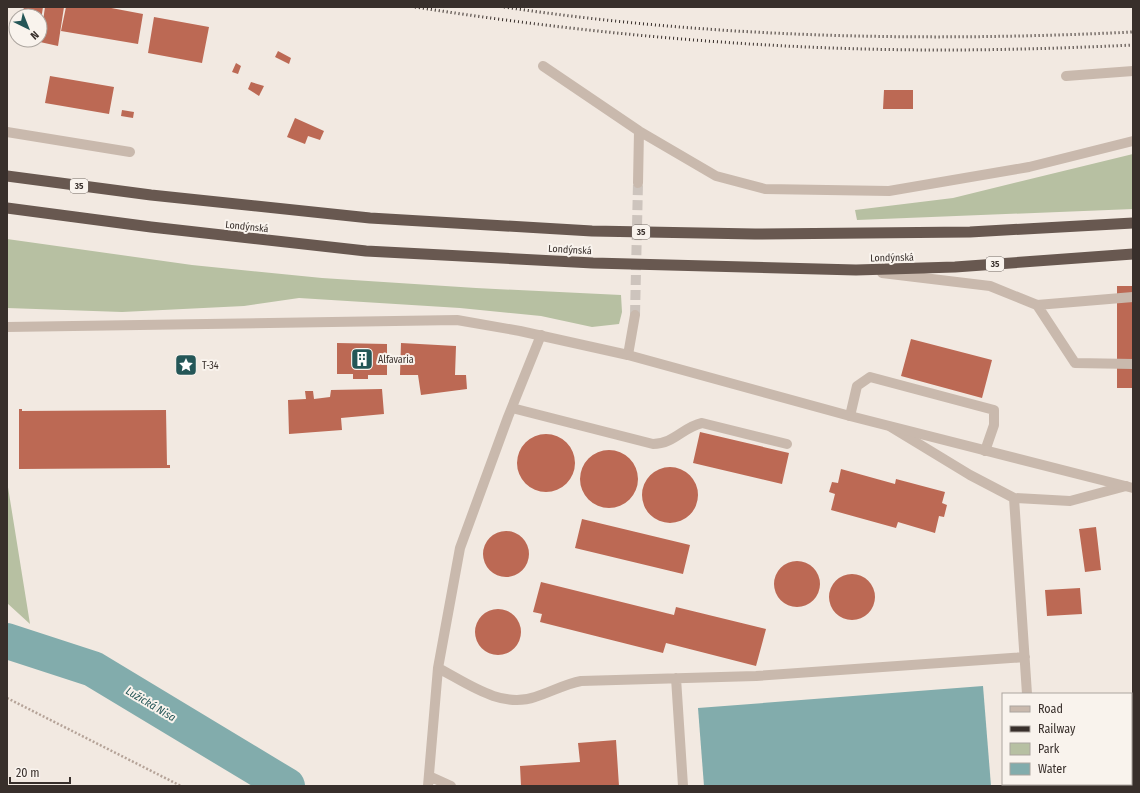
<svg xmlns="http://www.w3.org/2000/svg" width="1140" height="793" font-family="'Fira Sans Condensed',sans-serif">
	<style>
		.green { fill: #b7c0a2 }
		.water { fill: #82acac }
		.lines { fill: none; stroke-linecap: round; stroke-linejoin: round }
		.river { stroke: #82acac; stroke-width: 36 }
		.building { fill: #bc6954 }
		.minor-tunnel { stroke: #cdc4bd; stroke-width: 10; stroke-dasharray: 10 5; stroke-linecap: butt }
		.path { stroke: #b5a398; stroke-width: 2.5; stroke-dasharray: 2 2; stroke-linecap: butt }
		.service { stroke: #c9b9ad; stroke-width: 10 }
		.minor { stroke: #c9b9ad; stroke-width: 10 }
		.tertiary { stroke: #c9b9ad; stroke-width: 10 }
		.trunk { stroke: #685850; stroke-width: 11 }
		.rail { stroke: #382f2b; stroke-width: 3; stroke-dasharray: 1 3; stroke-linecap: butt }
		.labels { text-anchor: middle; stroke-width: 4; stroke-linejoin: round; paint-order: stroke }
		.shield { fill: #f9f3ed; stroke: #726a65; stroke-width: 1 }
		.shield-label { font-size: 9px; font-weight: bold; fill: #382f2b }
		.street-label { font-size: 10px; fill: #382f2b; stroke: #f9f3ed }
		.poi-label { font-size: 10px; fill: #382f2b; stroke: #f9f3ed; text-anchor: start }
		.water-label { font-size: 11px; font-style: italic; fill: #245657; stroke: #f9f3ed }
	</style>
	<rect width="100%" height="100%" fill="#f2e9e1"/>
	<path class="green" d="M 1133,154 L 1133,209 L 857,220 L 855,210 L 953,198 Z
		M 7,239 L 192,265 L 322,278 L 476,288 L 621,295 L 622,312 L 619,324 L 592,327 L 541,316 L 460,308 L 299,298 L 244,306 L 122,312 L 7,308 Z
		M 7,481 L 30,624 L 7,603 Z"/>
	<path class="water" d="M 983,686 L 991,786 L 704,786 L 698,708 Z"/>
	<g class="lines">
		<path class="river" d="M 7,641 L 93,669 L 287,786"/>
	</g>
	<path class="building" d="M 24,7 L 43,7 L 41,20 L 40,16 L 22,16 Z
		M 45,7 L 64,7 L 58,46 L 40,42 Z
		M 66,7 L 106,7 L 143,14 L 138,44 L 61,31 Z
		M 154,17 L 209,27 L 202,63 L 148,53 Z
		M 278,51 L 291,58 L 289,64 L 275,57 Z
		M 236,63 L 241,66 L 238,74 L 232,72 Z
		M 50,76 L 114,87 L 109,114 L 45,103 Z
		M 251,82 L 264,86 L 259,96 L 248,89 Z
		M 884,90 L 913,90 L 913,109 L 883,109 Z
		M 122,110 L 134,112 L 133,118 L 121,116 Z
		M 295,118 L 324,131 L 320,140 L 308,136 L 305,144 L 287,137 Z
		M 1117,286 L 1133,286 L 1133,388 L 1117,388 Z
		M 911,339 L 992,360 L 982,398 L 901,376 Z
		M 337,343 L 387,344 L 387,375 L 368,375 L 368,379 L 353,379 L 353,374 L 337,374 Z
		M 401,343 L 456,346 L 455,375 L 466,375 L 467,389 L 421,395 L 418,375 L 400,375 Z
		M 382,389 L 384,414 L 341,418 L 342,430 L 289,434 L 288,400 L 306,399 L 305,391 L 313,391 L 314,399 L 330,397 L 331,390 Z
		M 19,409 L 22,409 L 22,411 L 166,410 L 167,465 L 170,465 L 170,468 L 19,469 Z
		M 700,432 L 789,453 L 782,484 L 693,463 Z
		M517 463a29 29 0 1 1 58 0a29 29 0 1 1-58 0Z
		M580 479a29 29 0 1 1 58 0a29 29 0 1 1-58 0Z
		M642 495a28 28 0 1 1 56 0a28 28 0 1 1-56 0Z
		M 841,469 L 895,484 L 896,479 L 945,492 L 942,503 L 947,505 L 944,517 L 939,516 L 935,533 L 898,522 L 896,528 L 831,510 L 835,494 L 829,492 L 832,482 L 838,483 Z
		M 582,519 L 690,545 L 683,574 L 575,548 Z
		M 1096,527 L 1101,570 L 1085,572 L 1079,529 Z
		M483 554a23 23 0 1 1 46 0a23 23 0 1 1-46 0Z
		M774 584a23 23 0 1 1 46 0a23 23 0 1 1-46 0Z
		M829 597a23 23 0 1 1 46 0a23 23 0 1 1-46 0Z
		M 541,582 L 674,615 L 676,607 L 766,629 L 756,666 L 666,643 L 663,653 L 540,622 L 542,614 L 533,612 Z
		M 1080,588 L 1082,614 L 1047,616 L 1045,590 Z
		M475 632a23 23 0 1 1 46 0a23 23 0 1 1-46 0Z
		M 616,740 L 619,786 L 521,786 L 520,766 L 580,762 L 578,743 Z"/>
	<g class="lines">
		<path class="minor-tunnel" d="M 635,315 L 638,183"/>
		<path class="path" d="M 7,698 L 181,786"/>
		<path class="service" d="M 1066,76 L 1133,71
			M 7,132 L 130,152
			M 882,273 L 990,286 L 1037,305 L 1133,297
			M 1037,305 L 1075,363 L 1133,364
			M 512,408 L 653,444 C 674,444 683,427 702,423 L 787,444
			M 850,416 L 857,386 L 870,377 L 994,410 L 994,425 L 985,451
			M 891,427 L 970,475 L 1014,498 L 1070,501 L 1126,486
			M 1014,498 L 1027,694
			M 438,668 C 467,683 501,709 535,697 C 551,692 565,684 581,681 L 756,676 L 1025,657
			M 676,678 L 683,786
			M 429,776 L 451,786
			M 1033,784 L 1033,786
			M 428,786 L 438,668 L 460,548 L 508,417 L 541,335"/>
		<path class="minor" d="M 543,66 L 639,131 L 716,176 L 765,189 L 889,191 L 1029,167 L 1133,141
			M 638,183 L 639,131
			M 628,355 L 635,315"/>
		<path class="tertiary" d="M 7,327 L 457,320 L 520,331 L 628,355 L 850,416 L 1133,488"/>
		<path class="trunk" d="M 7,176 L 151,195 L 370,218 L 592,231 L 755,234 L 970,232 L 1133,223
			M 7,208 L 151,227 L 366,251 L 593,263 L 856,270 L 955,267 L 1133,254"/>
		<path class="rail" d="M 415,7 C 589,34 765,50 941,50 C 1005,50 1069,48 1133,45
			M 504,7 C 712,38 924,42 1133,32"/>
	</g>
	<defs>
		<g id="building-square" transform="scale(1.15)"><rect x="-9" y="-9" width="18" height="18" rx="4" fill="#245657" stroke="#f9f3ed"/><path d="M-4-6H4V6H1V3H-1V6H-4ZM-2.5-4.3h1.7v1.8h-1.7ZM.8-4.3h1.7v1.8H.8ZM-2.5-1h1.7V.8h-1.7ZM.8-1h1.7V.8H.8Z" fill="#fff"/></g>
		<g id="sight-square" transform="scale(1.15)"><rect x="-9" y="-9" width="18" height="18" rx="4" fill="#245657" stroke="#f9f3ed"/><path d="M0-6L1.8-2.2L6-1.7L2.9 1.2L3.7 5.4L0 3.3L-3.7 5.4L-2.9 1.2L-6-1.7L-1.8-2.2Z" fill="#fff"/></g>
	</defs>
	<g fill-rule="evenodd">
		<use href="#building-square" x="362" y="359"/>
		<use href="#sight-square" x="186" y="365"/>
	</g>
	<g class="labels">
		<g class="shield">
			<rect x="70" y="179" width="18" height="14" rx="3"/>
			<rect x="632" y="225" width="18" height="14" rx="3"/>
			<rect x="986" y="257" width="18" height="14" rx="3"/>
		</g>
		<g class="shield-label">
			<text x="79" y="189">35</text>
			<text x="641" y="235">35</text>
			<text x="995" y="267">35</text>
		</g>
		<g class="street-label">
			<text transform="translate(247 226) rotate(6)" y="4">Londýnská</text>
			<text transform="translate(570 249) rotate(3)" y="4">Londýnská</text>
			<text transform="translate(892 257) rotate(-1)" y="4">Londýnská</text>
		</g>
		<g class="poi-label">
			<text x="378" y="363">Alfavaria</text>
			<text x="202" y="369">T-34</text>
		</g>
		<g class="water-label">
			<text transform="translate(151 704) rotate(31)" y="4">Lužická Nisa</text>
		</g>
	</g>
	<rect width="1140" height="793" fill="none" stroke="#382f2b" stroke-width="16"/>
	<rect x="1002" y="693" width="130" height="92" fill="#f9f3ed" stroke="#aca59f"/>
	<rect x="1010" y="706" width="20" height="6" fill="#c9b9ad" stroke="#aca59f"/>
	<text x="1038" y="713" font-size="12" fill="#382f2b">Road</text>
	<rect x="1010" y="726" width="20" height="6" fill="#382f2b" stroke="#aca59f"/>
	<text x="1038" y="733" font-size="12" fill="#382f2b">Railway</text>
	<rect x="1010" y="743" width="20" height="12" fill="#b7c0a2" stroke="#aca59f"/>
	<text x="1038" y="753" font-size="12" fill="#382f2b">Park</text>
	<rect x="1010" y="763" width="20" height="12" fill="#82acac" stroke="#aca59f"/>
	<text x="1038" y="773" font-size="12" fill="#382f2b">Water</text>
	<g transform="translate(28 28) rotate(137)"><circle r="19" fill="#f9f3ed" stroke="#aca59f"/>
	<path d="M0-3L7 15L0 10L-7 15Z" fill="#245657"/>
	<text y="-6" font-size="11" font-weight="bold" text-anchor="middle" fill="#382f2b">N</text>
	</g>
	<path d="M10 777v6h60v-6" fill="none" stroke="#382f2b" stroke-width="2"/>
	<text x="16" y="777" font-size="12" fill="#382f2b" stroke="#f9f3ed" stroke-width="3" paint-order="stroke">20 m</text>
</svg>
